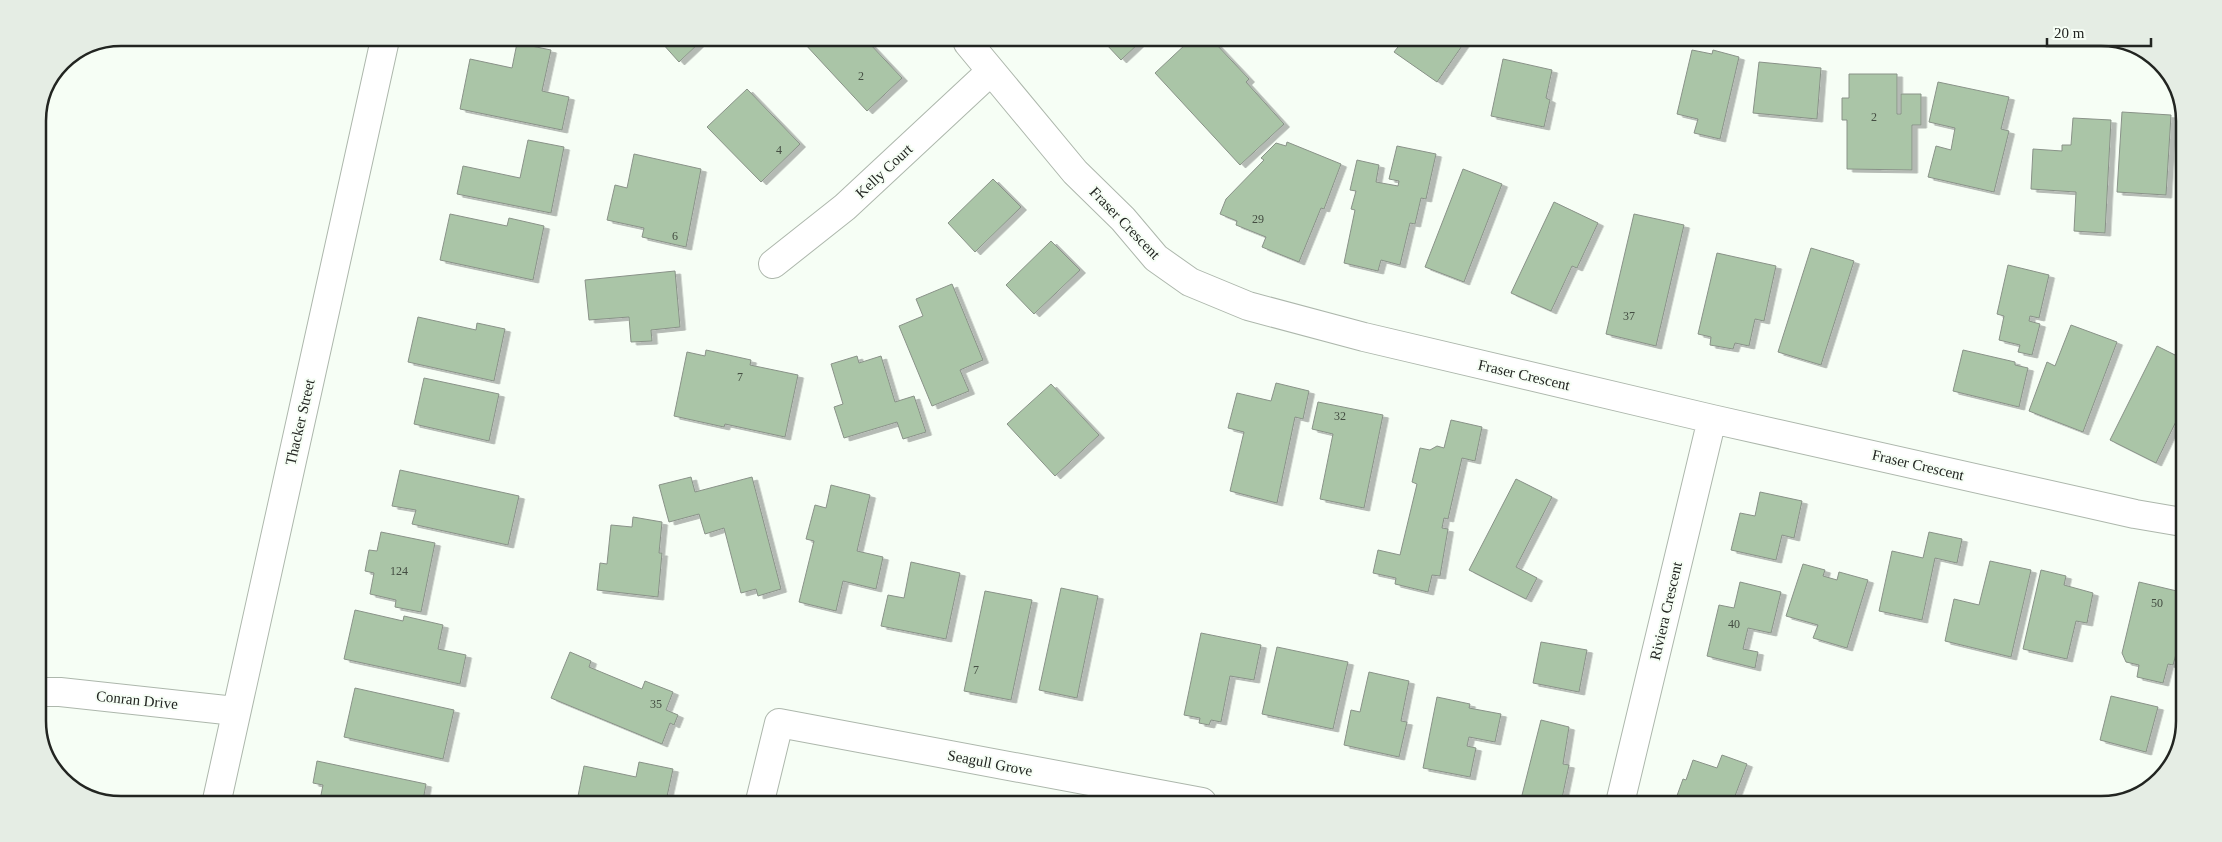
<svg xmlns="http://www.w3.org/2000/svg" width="2222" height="842" font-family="'Times New Roman',serif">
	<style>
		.building { fill: #aac5a7; stroke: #899288; filter: url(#shadow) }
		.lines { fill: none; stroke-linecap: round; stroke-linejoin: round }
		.minor-casing { stroke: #adb7ac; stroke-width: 30 }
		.minor { stroke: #fff; stroke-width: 28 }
		.labels { text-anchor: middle; stroke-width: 4; stroke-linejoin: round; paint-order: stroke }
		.number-label { font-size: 12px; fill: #444d42 }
		.street-label { font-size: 15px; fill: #222521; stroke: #f6fef5 }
		.rim { fill: none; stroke: #222521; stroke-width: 2.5 }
	</style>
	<defs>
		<filter id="shadow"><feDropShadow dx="5.5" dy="3" stdDeviation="0" flood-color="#0004"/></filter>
	</defs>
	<rect width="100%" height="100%" fill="#f6fef5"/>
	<path class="building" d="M 517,43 L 551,50 L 542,91 L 569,97 L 562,130 L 460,109 L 470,59 L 512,68 Z
		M 662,43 L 699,43 L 679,62 Z
		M 804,43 L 869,43 L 902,78 L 867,111 Z
		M 1105,43 L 1139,43 L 1121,60 Z
		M 1187,43 L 1215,43 L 1249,79 L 1246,82 L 1284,124 L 1240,165 L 1155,73 Z
		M 1401,43 L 1464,43 L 1437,82 L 1394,52 Z
		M 1692,50 L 1712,54 L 1713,50 L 1739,57 L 1720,139 L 1694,133 L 1698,119 L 1677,114 Z
		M 1503,59 L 1552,70 L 1546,98 L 1550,100 L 1544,127 L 1491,116 Z
		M 1759,62 L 1821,68 L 1817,119 L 1753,113 Z
		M 1849,74 L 1897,74 L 1897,114 L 1901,114 L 1901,94 L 1921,94 L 1921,125 L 1912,125 L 1912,170 L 1847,169 L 1847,120 L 1842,120 L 1842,98 L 1849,98 Z
		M 1938,82 L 2009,97 L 2001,129 L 2009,131 L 1994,192 L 1928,177 L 1936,146 L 1951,150 L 1955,128 L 1929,122 Z
		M 747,89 L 800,144 L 761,182 L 707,127 Z
		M 2122,112 L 2171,115 L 2166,195 L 2117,192 Z
		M 2073,118 L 2111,120 L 2105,233 L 2074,231 L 2076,192 L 2031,189 L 2033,149 L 2062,151 L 2062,145 L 2071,145 Z
		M 528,140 L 564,147 L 551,213 L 457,194 L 463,166 L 520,178 Z
		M 1287,142 L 1341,164 L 1324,209 L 1321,208 L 1299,262 L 1262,247 L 1266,237 L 1236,225 L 1237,221 L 1220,214 L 1226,199 L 1264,160 L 1261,158 L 1276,143 L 1286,146 Z
		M 1397,146 L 1436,154 L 1426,199 L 1421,198 L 1415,224 L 1410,223 L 1400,265 L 1381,260 L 1378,271 L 1344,263 L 1355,210 L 1351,209 L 1356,191 L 1350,190 L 1357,160 L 1379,165 L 1376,182 L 1398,186 L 1399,181 L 1389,179 Z
		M 634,154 L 701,169 L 686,247 L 642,237 L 644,228 L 607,220 L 615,185 L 627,188 Z
		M 1463,169 L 1502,184 L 1464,282 L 1425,267 Z
		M 993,179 L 1021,207 L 975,252 L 948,223 Z
		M 1554,202 L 1598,223 L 1577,268 L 1572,266 L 1551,311 L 1511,293 Z
		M 450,214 L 507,226 L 509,218 L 544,226 L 533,280 L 440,260 Z
		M 1634,214 L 1684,225 L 1656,346 L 1606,334 Z
		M 1051,241 L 1080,270 L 1034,314 L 1006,285 Z
		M 1811,248 L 1854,261 L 1821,365 L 1778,352 Z
		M 1717,253 L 1776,266 L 1764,321 L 1755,319 L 1749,346 L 1735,343 L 1733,349 L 1710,345 L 1711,337 L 1698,334 Z
		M 2008,265 L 2049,275 L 2039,318 L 2030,316 L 2029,321 L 2040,324 L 2032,355 L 2018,352 L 2020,345 L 1999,340 L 2004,316 L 1997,314 Z
		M 675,271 L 680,327 L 651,330 L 652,341 L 631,342 L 629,317 L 589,320 L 585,280 Z
		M 952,284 L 983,360 L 960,370 L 969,391 L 932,406 L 899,326 L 923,316 L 916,299 Z
		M 418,317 L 476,330 L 477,323 L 505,329 L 494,381 L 408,362 Z
		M 2071,325 L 2117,342 L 2083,432 L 2029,411 L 2047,362 L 2055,366 Z
		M 2157,346 L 2183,359 L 2182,409 L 2156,463 L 2110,440 Z
		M 706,350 L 751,360 L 750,365 L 798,375 L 785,437 L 725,424 L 724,427 L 674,416 L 687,352 L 705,356 Z
		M 1963,350 L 2015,362 L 2015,365 L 2028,368 L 2019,407 L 1953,391 Z
		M 857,356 L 859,363 L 881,356 L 895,402 L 914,396 L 926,432 L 903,439 L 897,422 L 844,438 L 834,407 L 843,404 L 831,364 Z
		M 424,378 L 499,394 L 489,441 L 414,424 Z
		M 1276,383 L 1309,391 L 1303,419 L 1295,417 L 1277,503 L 1230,491 L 1244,432 L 1228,428 L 1237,393 L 1271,401 Z
		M 1051,384 L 1099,435 L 1055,476 L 1007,424 Z
		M 1318,402 L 1383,415 L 1364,508 L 1320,499 L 1333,434 L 1312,429 Z
		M 1451,420 L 1482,427 L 1475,461 L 1462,458 L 1448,519 L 1444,518 L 1442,528 L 1448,529 L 1440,576 L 1432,575 L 1428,592 L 1395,584 L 1396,578 L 1373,573 L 1378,550 L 1400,555 L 1417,484 L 1412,482 L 1420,448 L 1430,450 L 1437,446 L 1444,448 Z
		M 400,470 L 519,496 L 508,545 L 412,524 L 416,510 L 392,506 Z
		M 691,477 L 695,492 L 752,477 L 781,589 L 758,596 L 756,589 L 741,593 L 724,528 L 705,534 L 699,514 L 669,522 L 659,485 Z
		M 1516,479 L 1552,497 L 1516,567 L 1537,578 L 1526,599 L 1469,570 Z
		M 831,485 L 870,495 L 857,551 L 883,557 L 876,589 L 843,581 L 836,611 L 799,602 L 814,541 L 806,539 L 815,505 L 826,508 Z
		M 1760,492 L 1802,501 L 1794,538 L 1782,535 L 1776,560 L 1731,550 L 1740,513 L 1755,516 Z
		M 633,517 L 662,522 L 659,553 L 662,553 L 658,597 L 597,590 L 600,563 L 607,564 L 611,525 L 632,527 Z
		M 381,532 L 435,543 L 421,612 L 395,607 L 396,600 L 370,594 L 374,573 L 365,571 L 369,550 L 377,551 Z
		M 1929,532 L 1962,539 L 1957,563 L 1935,558 L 1922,620 L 1879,611 L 1892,551 L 1923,558 Z
		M 1990,561 L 2031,570 L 2011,657 L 1945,641 L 1954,599 L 1979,605 Z
		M 911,562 L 960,573 L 946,639 L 881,626 L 888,595 L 904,598 Z
		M 1803,564 L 1825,570 L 1823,576 L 1837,580 L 1839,572 L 1868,580 L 1847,648 L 1813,638 L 1818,625 L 1786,616 Z
		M 2041,570 L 2066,576 L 2064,585 L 2093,593 L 2087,623 L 2076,621 L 2067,659 L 2023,649 Z
		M 1740,582 L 1781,592 L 1771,633 L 1748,628 L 1743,649 L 1758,652 L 1755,668 L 1707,656 L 1719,605 L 1734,608 Z
		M 2139,582 L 2181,592 L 2181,636 L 2173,665 L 2168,664 L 2163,683 L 2137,677 L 2139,665 L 2126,662 L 2122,653 Z
		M 1061,588 L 1098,596 L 1077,698 L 1039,690 Z
		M 985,591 L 1032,600 L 1011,700 L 964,691 Z
		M 355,610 L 403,621 L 404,616 L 443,625 L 438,649 L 466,655 L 460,684 L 344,659 Z
		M 1201,633 L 1261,645 L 1254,680 L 1230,676 L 1221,722 L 1211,720 L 1209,725 L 1199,723 L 1200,718 L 1184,715 Z
		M 1541,642 L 1587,650 L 1579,692 L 1533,683 Z
		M 1277,647 L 1348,662 L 1333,729 L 1262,714 Z
		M 570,652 L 591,661 L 589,667 L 642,689 L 645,681 L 673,692 L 666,710 L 678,715 L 674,725 L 670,723 L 662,744 L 551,698 Z
		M 1369,672 L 1409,681 L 1401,721 L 1407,722 L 1399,757 L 1344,745 L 1351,710 L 1360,712 Z
		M 355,688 L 454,710 L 443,759 L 344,737 Z
		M 2111,696 L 2158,707 L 2146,752 L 2100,740 Z
		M 1437,697 L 1470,704 L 1469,708 L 1501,714 L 1495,742 L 1469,737 L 1467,746 L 1476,748 L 1470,777 L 1423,768 Z
		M 1541,720 L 1569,727 L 1563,764 L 1569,765 L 1561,803 L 1520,803 Z
		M 1722,755 L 1747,764 L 1732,804 L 1674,804 L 1683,779 L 1686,780 L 1693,760 L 1717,768 Z
		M 317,761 L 426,784 L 423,801 L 320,800 L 323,785 L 313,783 Z
		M 639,762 L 673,769 L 666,801 L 577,801 L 584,766 L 636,777 Z"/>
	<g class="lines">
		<g class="minor-casing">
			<path id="minor" d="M 968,43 L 1075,172 L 1123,219 L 1156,258 L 1190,282 L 1248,306 L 1364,337 L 1712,419 L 2135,514 L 2182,522
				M 773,264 L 845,207 L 990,72
				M 38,692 L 60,692 L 235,711
				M 217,800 L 384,44
				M 760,801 L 779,723 L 1202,802
				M 1620,803 L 1712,419"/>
		</g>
		<use href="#minor" class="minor"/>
	</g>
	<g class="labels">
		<g class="number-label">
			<text x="861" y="80">2</text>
			<text x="1874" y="121">2</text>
			<text x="779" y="154">4</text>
			<text x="1258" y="223">29</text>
			<text x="675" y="240">6</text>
			<text x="1629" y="320">37</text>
			<text x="740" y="381">7</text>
			<text x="1340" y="420">32</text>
			<text x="399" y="575">124</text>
			<text x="2157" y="607">50</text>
			<text x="1734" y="628">40</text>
			<text x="976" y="674">7</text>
			<text x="656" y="708">35</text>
		</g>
		<g class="street-label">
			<text transform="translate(884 171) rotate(-43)" y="5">Kelly Court</text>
			<text transform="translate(1125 223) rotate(46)" y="5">Fraser Crescent</text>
			<text transform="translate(1524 375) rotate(13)" y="5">Fraser Crescent</text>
			<text transform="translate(300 422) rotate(-77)" y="5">Thacker Street</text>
			<text transform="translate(1918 465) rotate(13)" y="5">Fraser Crescent</text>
			<text transform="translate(1666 611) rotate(-77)" y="5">Riviera Crescent</text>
			<text transform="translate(137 700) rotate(6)" y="5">Conran Drive</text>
			<text transform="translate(990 763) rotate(11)" y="5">Seagull Grove</text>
		</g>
	</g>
	<path d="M0 0H2222V842H0ZM121 46H2101A75 75 0 0 1 2176 121V721A75 75 0 0 1 2101 796H121A75 75 0 0 1 46 721V121A75 75 0 0 1 121 46Z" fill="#e5ede4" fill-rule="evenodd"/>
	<path class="rim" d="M121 46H2101A75 75 0 0 1 2176 121V721A75 75 0 0 1 2101 796H121A75 75 0 0 1 46 721V121A75 75 0 0 1 121 46Z"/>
	<path d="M2047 38v8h104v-8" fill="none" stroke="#222521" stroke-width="2.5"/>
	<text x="2054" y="38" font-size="15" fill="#222521" stroke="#f6fef5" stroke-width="4" paint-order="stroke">20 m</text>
</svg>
